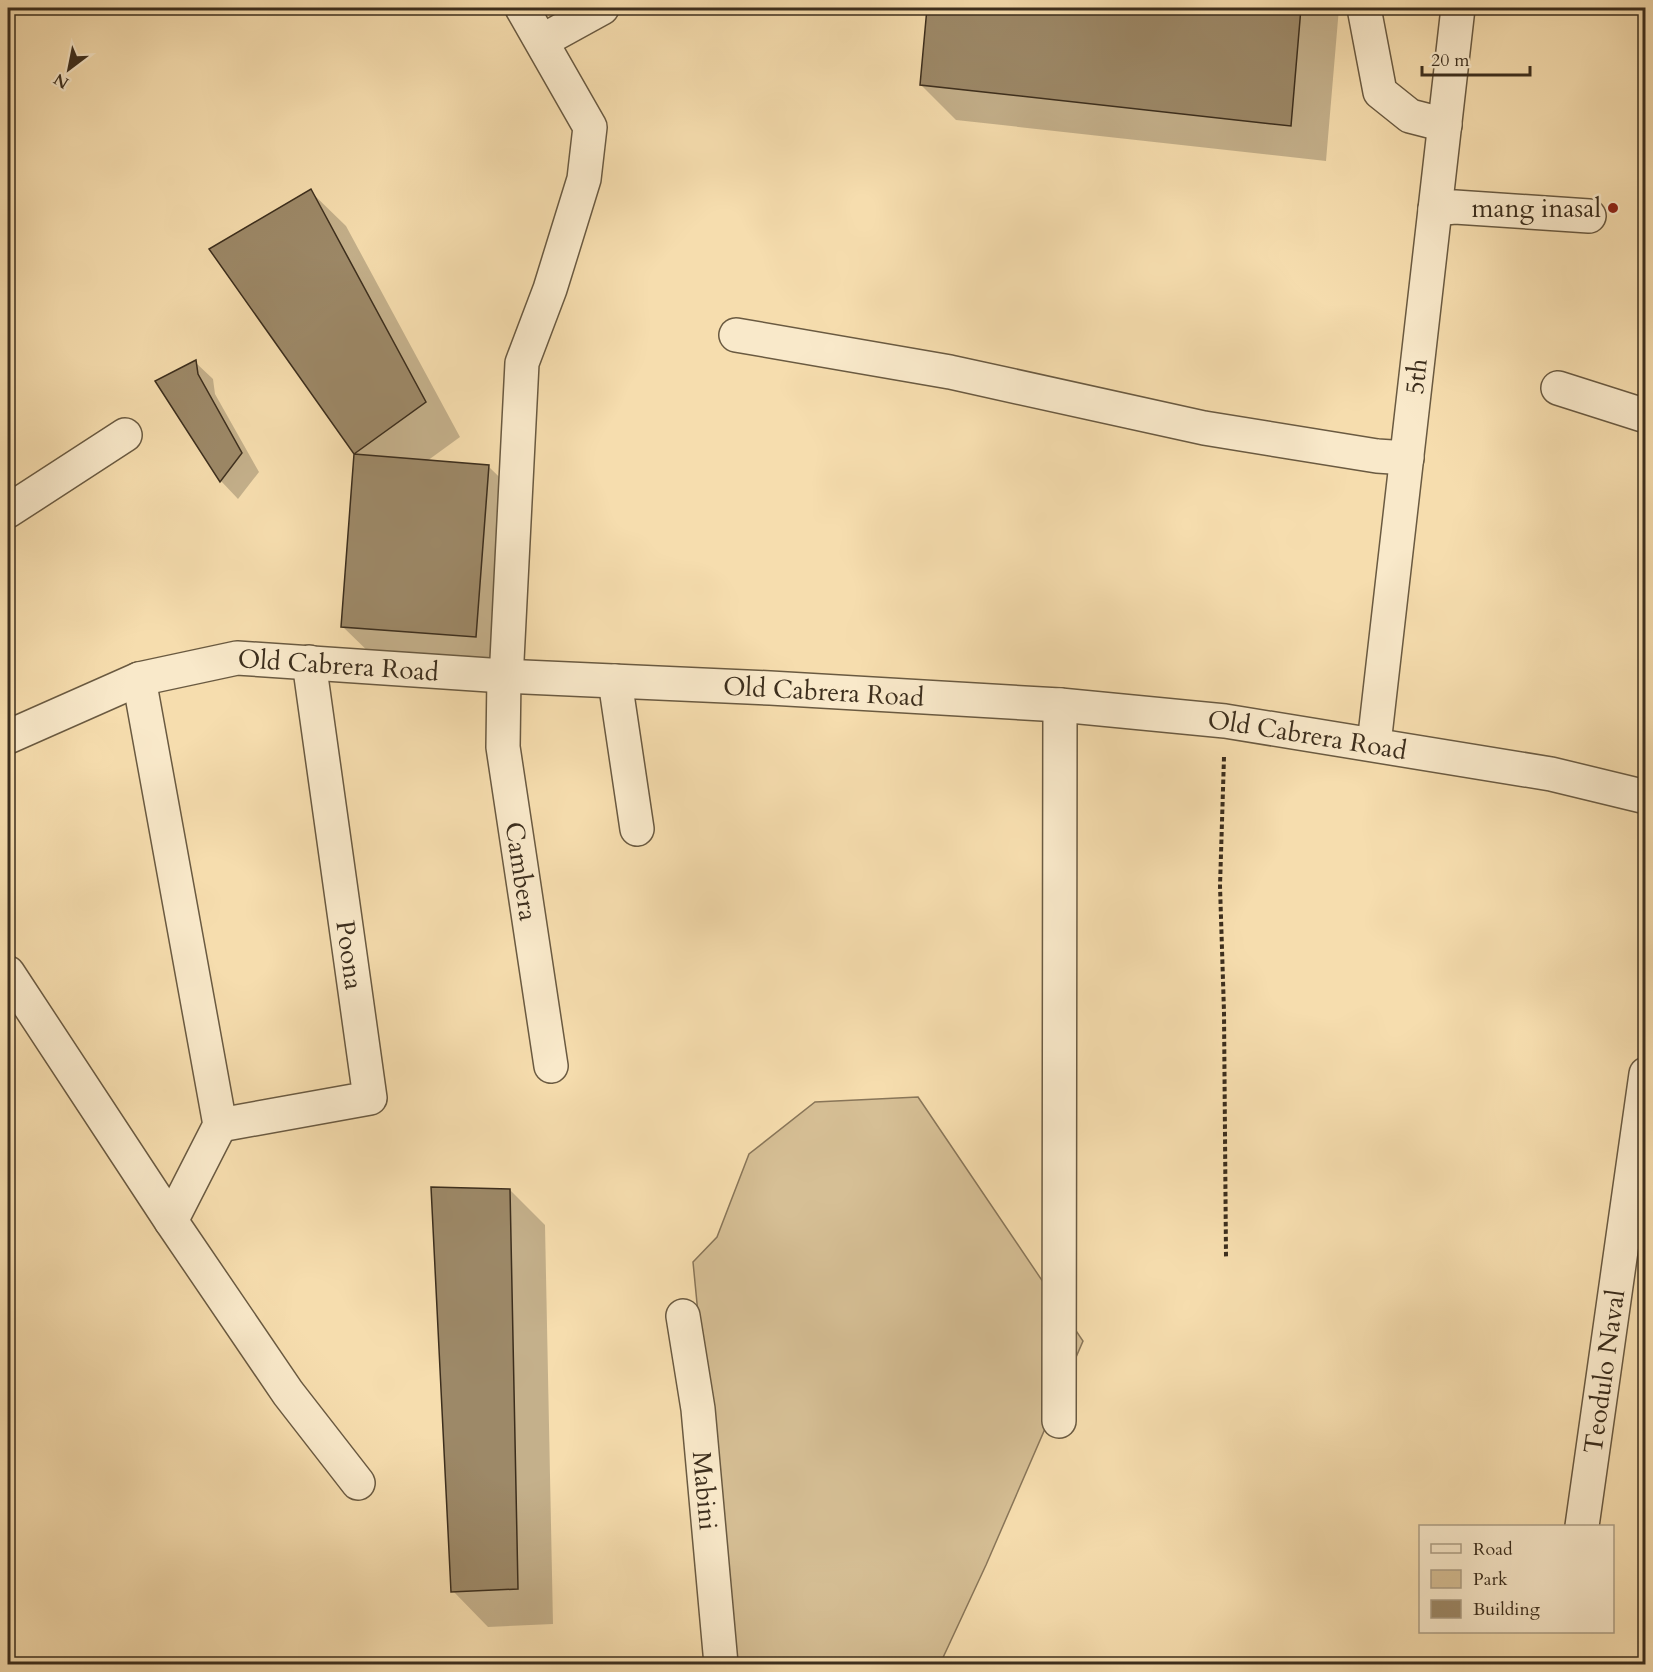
<svg xmlns="http://www.w3.org/2000/svg" width="1653" height="1672" font-family="Cardo,serif">
	<style>
		.green { fill: #d6bf95; stroke: #897659; stroke-width: 1.5 }
		.shadow { fill: #0003 }
		.building { fill: #9d8968; stroke: #3c2e1d; stroke-width: 1.5 }
		.lines { fill: none; stroke-linecap: round; stroke-linejoin: round }
		.minor-casing { stroke: #6a5a41; stroke-width: 36 }
		.path { stroke: #3c2e1d; stroke-width: 4; stroke-dasharray: 4.5 3; stroke-linecap: butt }
		.minor { stroke: #f9e9ca; stroke-width: 33 }
		.poi-dot { fill: #8f2418; stroke: #f9e9ca; stroke-width: 2 }
		.labels { text-anchor: middle; stroke-width: 5; stroke-linejoin: round; paint-order: stroke }
		.poi-label { font-size: 26px; fill: #3c2e1d; stroke: #f9e9ca; text-anchor: end }
		.street-label { font-size: 26px; fill: #3c2e1d; stroke: #f9e9ca }
	</style>
	<rect width="100%" height="100%" fill="#f6ddae"/>
	<filter id="stains"><feTurbulence type="fractalNoise" baseFrequency=".00333" numOctaves="4"/><feColorMatrix values="0 0 0 0 .2 0 0 0 0 .09 0 0 0 0 .02 0 0 0 .5 -.17"/></filter>
	<radialGradient id="worn" r=".72"><stop offset=".6" stop-color="#630" stop-opacity="0"/><stop offset="1" stop-color="#630" stop-opacity=".3"/></radialGradient>
	<path class="green" d="M 918,1097 L 1083,1341 L 986,1565 L 940,1664 L 732,1664 L 693,1262 L 717,1237 L 749,1154 L 815,1102 Z"/>
	<path class="shadow" d="M 929,8 L 1339,8 L 1326,161 L 956,120 L 921,85 Z
		M 310,191 L 346,226 L 460,437 L 427,461 L 488,466 L 524,501 L 511,671 L 378,661 L 342,626 L 355,454 L 212,250 Z
		M 195,362 L 213,379 L 215,394 L 259,472 L 238,499 L 221,481 L 157,381 Z
		M 510,1190 L 545,1225 L 553,1624 L 488,1627 L 453,1591 Z"/>
	<path class="building" d="M 927,8 L 1301,8 L 1291,126 L 920,85 Z
		M 311,189 L 426,402 L 354,454 L 209,249 Z
		M 196,360 L 198,374 L 242,453 L 220,482 L 155,381 Z
		M 354,454 L 489,465 L 476,637 L 341,627 Z
		M 431,1187 L 510,1189 L 518,1589 L 451,1592 Z"/>
	<g class="lines">
		<g class="minor-casing">
			<g id="minor">
				<path id="s1" d="M 522,8 L 590,127 L 584,179 L 550,289 L 522,363 L 507,660 L 504,676 L 503,747 L 551,1066"/>
				<path d="M 1364,8 L 1380,92 L 1410,116 L 1445,125"/>
				<path d="M 542,41 L 602,8"/>
				<path d="M 1435,209 L 1455,207 L 1589,216"/>
				<path d="M 736,335 L 950,372 L 1204,428 L 1377,456 L 1407,458"/>
				<path d="M 1558,388 L 1646,416"/>
				<path d="M 8,511 L 125,435"/>
				<path d="M 139,679 L 220,1125 L 171,1221"/>
				<path d="M 615,681 L 637,829"/>
				<path id="s2" d="M 8,737 L 139,679 L 237,658 L 504,676 L 770,688 L 1060,705 L 1225,721 L 1551,774 L 1646,797"/>
				<path id="s3" d="M 1374,744 L 1458,8"/>
				<path d="M 8,973 L 171,1221 L 288,1393 L 358,1483"/>
				<path d="M 220,1125 L 370,1098 L 309,662"/>
				<path id="s4" d="M 683,1316 L 698,1409 L 721,1664"/>
				<path d="M 1059,1421 L 1060,705"/>
				<path id="s5" d="M 1582,1526 L 1646,1074"/>
			</g>
		</g>
		<path class="path" d="M 1224,757 L 1220,886 L 1224,1012 L 1226,1257"/>
		<use href="#minor" class="minor"/>
	</g>
	<circle class="poi-dot" cx="1613" cy="208" r="6"/>
	<g class="labels">
		<g class="poi-label">
			<text x="1601" y="217">mang inasal</text>
		</g>
		<g class="street-label">
			<text dy="9" stroke="none"><textPath href="#s3" startOffset="370">5th</textPath></text>
			<text dy="9" stroke="none"><textPath href="#s2" startOffset="345">Old Cabrera Road</textPath></text>
			<text dy="9" stroke="none"><textPath href="#s2" startOffset="831">Old Cabrera Road</textPath></text>
			<text dy="9" stroke="none"><textPath href="#s2" startOffset="1317">Old Cabrera Road</textPath></text>
			<text dy="9" stroke="none"><textPath href="#s1" startOffset="894">Cambera</textPath></text>
			<text transform="translate(350 955) rotate(82)" y="9">Poona</text>
			<text dy="9" stroke="none"><textPath href="#s5" startOffset="156">Teodulo Naval</textPath></text>
			<text dy="9" stroke="none"><textPath href="#s4" startOffset="176">Mabini</textPath></text>
		</g>
	</g>
	<rect width="1653" height="1672" fill="none" stroke="#f6ddae" stroke-width="30"/>
	<rect x="9" y="9" width="1635" height="1654" fill="none" stroke="#3c2e1d" stroke-width="3"/>
	<rect x="15" y="15" width="1623" height="1642" fill="none" stroke="#3c2e1d" stroke-width="1.5"/>
	<rect x="1419" y="1525" width="195" height="108" fill="#f9e9ca" stroke="#ad9e85" stroke-width="1.5"/>
	<rect x="1431" y="1544" width="30" height="9" fill="#f9e9ca" stroke="#ad9e85" stroke-width="1.5"/>
	<text x="1473" y="1555" font-size="18" fill="#3c2e1d">Road</text>
	<rect x="1431" y="1570" width="30" height="18" fill="#d6bf95" stroke="#ad9e85" stroke-width="1.5"/>
	<text x="1473" y="1585" font-size="18" fill="#3c2e1d">Park</text>
	<rect x="1431" y="1600" width="30" height="18" fill="#9d8968" stroke="#ad9e85" stroke-width="1.5"/>
	<text x="1473" y="1615" font-size="18" fill="#3c2e1d">Building</text>
	<g transform="translate(69 69) rotate(212)" stroke="#f9e9ca" stroke-width="4.5" paint-order="stroke">
	<path d="M0-4.5L10 22L0 15L-10 22Z" fill="#3c2e1d"/>
	<text y="-9" font-size="16" font-weight="bold" text-anchor="middle" fill="#3c2e1d">N</text>
	</g>
	<path d="M1422 66v9h108v-9" fill="none" stroke="#3c2e1d" stroke-width="3"/>
	<text x="1431" y="66" font-size="18" fill="#3c2e1d" stroke="#f9e9ca" stroke-width="4.5" paint-order="stroke">20 m</text>
	<rect width="100%" height="100%" filter="url(#stains)"/>
	<rect width="100%" height="100%" fill="url(#worn)"/>
</svg>
